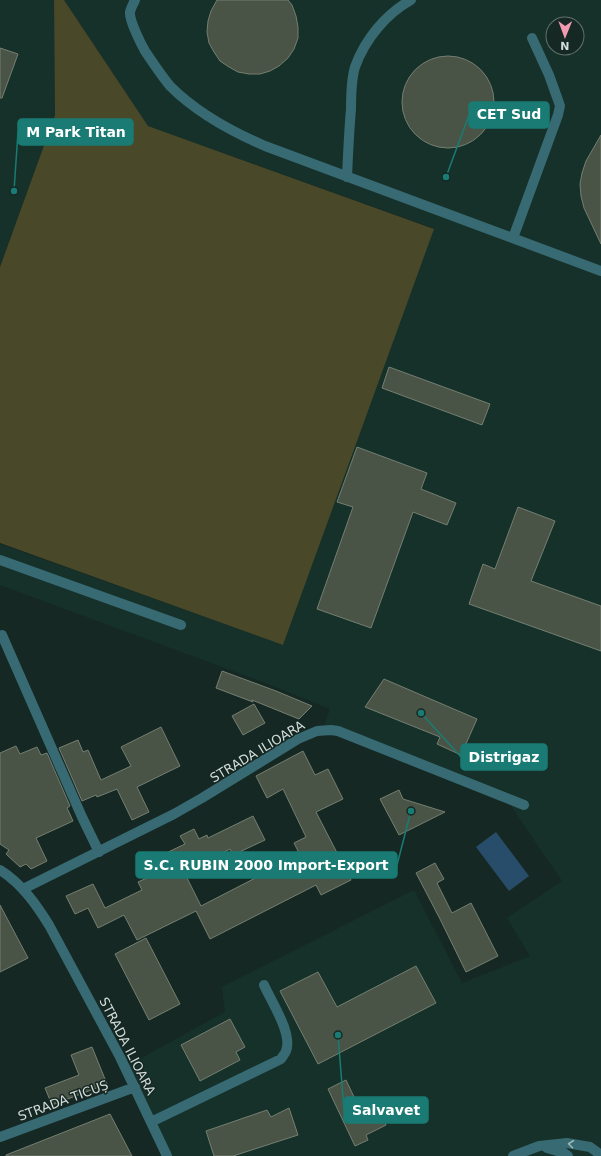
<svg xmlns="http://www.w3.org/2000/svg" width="601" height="1156" font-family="'DejaVu Sans',sans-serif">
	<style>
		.built { fill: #16312a; fill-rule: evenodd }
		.green { fill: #494829 }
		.water { fill: #274d6a }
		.building { fill: #495447; stroke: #747f71 }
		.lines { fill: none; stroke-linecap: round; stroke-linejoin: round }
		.minor { stroke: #376a73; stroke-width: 10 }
		.oneway { stroke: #9cb5b6 }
		.labels { text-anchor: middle; stroke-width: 3; stroke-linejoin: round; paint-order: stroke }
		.street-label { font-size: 13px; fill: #d2ddda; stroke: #162823 }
		.leader { fill: none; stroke: #197b73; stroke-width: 1.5 }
		.callout-dot { fill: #197b73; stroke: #162823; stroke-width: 1.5 }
		.callout { fill: #197b73; stroke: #197b73; stroke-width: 1.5 }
		.callout-label { font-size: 14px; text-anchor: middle; font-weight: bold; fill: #fff }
	</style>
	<rect width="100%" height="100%" fill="#162823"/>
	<path class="built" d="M 0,0 L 54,0 L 55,115 L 0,267 Z
		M 64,0 L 601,0 L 601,1156 L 167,1156 L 125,1067 L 225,1012 L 222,987 L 414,890 L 462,983 L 530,956 L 507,918 L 562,881 L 511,806 L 323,730 L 330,709 L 268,684 L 0,585 L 0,544 L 283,645 L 433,228 L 148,126 ZM 553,24 L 577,24 L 577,48 L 553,48 Z"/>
	<path class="green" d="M 54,0 L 64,0 L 148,126 L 434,229 L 283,645 L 0,543 L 0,267 L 55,115 Z"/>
	<path class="water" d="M 496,832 L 529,876 L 509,891 L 476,847 Z"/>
	<path class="building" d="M 217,0 L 288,0 L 292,5 L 296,16 L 298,27 L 298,38 L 294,49 L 288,58 L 279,66 L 270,71 L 260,74 L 249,74 L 238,72 L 229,67 L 220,61 L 214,52 L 209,43 L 207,32 L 208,21 L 211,11 Z
		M 0,48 L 18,54 L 2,98 L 0,98 Z
		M402 102a46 46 0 1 1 92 0a46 46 0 1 1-92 0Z
		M 601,135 L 601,244 L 584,208 L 581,196 L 580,184 L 582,173 L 586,161 Z
		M 389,367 L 490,404 L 482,425 L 382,388 Z
		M 357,447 L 427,473 L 421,489 L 456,503 L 447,525 L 413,512 L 371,628 L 317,609 L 353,507 L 337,502 Z
		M 518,507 L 555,521 L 531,581 L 601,606 L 601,651 L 469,604 L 483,564 L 495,569 Z
		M 222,671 L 276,691 L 312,706 L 299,719 L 252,700 L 253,702 L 216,688 Z
		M 384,679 L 477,719 L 461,755 L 437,744 L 440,737 L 365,707 Z
		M 254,704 L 265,723 L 243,735 L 232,716 Z
		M 161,727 L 180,766 L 137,787 L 149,812 L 132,820 L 117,789 L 97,797 L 96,795 L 82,801 L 59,748 L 78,740 L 83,752 L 88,750 L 101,780 L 131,766 L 121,747 Z
		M 16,746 L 20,754 L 37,747 L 41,755 L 47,753 L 70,806 L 67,808 L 73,821 L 36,838 L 47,861 L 31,869 L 26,864 L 20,867 L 6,854 L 9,850 L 0,844 L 0,753 Z
		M 303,751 L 315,775 L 328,769 L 343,799 L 316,812 L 351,880 L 321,895 L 316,885 L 210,939 L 196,911 L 137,940 L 124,915 L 98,928 L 88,908 L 75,914 L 66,896 L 93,884 L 105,908 L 142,890 L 138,882 L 147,878 L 141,865 L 185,844 L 180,836 L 194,829 L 199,839 L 207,835 L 208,838 L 253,816 L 265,840 L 233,855 L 230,849 L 184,872 L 201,906 L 300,855 L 294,843 L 306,837 L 283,789 L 267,798 L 256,776 Z
		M 399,790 L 403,799 L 445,812 L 399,835 L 380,799 Z
		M 435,863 L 444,879 L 437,883 L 452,913 L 471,903 L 498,956 L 466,972 L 440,919 L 416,873 Z
		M 0,905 L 28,958 L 0,972 Z
		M 146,938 L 180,1004 L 149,1020 L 115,954 Z
		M 416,966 L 436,1003 L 318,1064 L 280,991 L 318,972 L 337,1007 Z
		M 230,1019 L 245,1047 L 236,1052 L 240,1060 L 200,1081 L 181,1045 Z
		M 92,1047 L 107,1084 L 52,1105 L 45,1088 L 79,1075 L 71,1055 Z
		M 346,1080 L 363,1116 L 378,1108 L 386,1125 L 366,1135 L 368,1140 L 355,1146 L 328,1089 Z
		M 289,1108 L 298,1135 L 233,1156 L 214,1156 L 206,1131 L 267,1110 L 271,1117 Z
		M 110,1114 L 132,1156 L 6,1156 L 6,1155 Z"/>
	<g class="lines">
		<path class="minor" d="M 135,0 C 133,4 131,8 130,12 C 129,20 141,44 145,51 C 153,63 161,75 170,86 C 197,113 230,131 265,146 L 601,271
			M 347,177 C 348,154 349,132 351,109 C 351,96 351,80 355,67 C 365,39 386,14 411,0
			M 513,238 L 558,115 L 560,106 L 558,100 L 549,75 L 532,38
			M 0,560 L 181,625
			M 2,635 L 82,817 L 99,852
			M 0,870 C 21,883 36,904 49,925 L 120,1057 L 167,1156
			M 23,889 L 174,814 L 202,798 L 298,739 L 317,731 L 331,730 L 338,731 L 524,805
			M 151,1122 L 281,1059 C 282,1057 285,1054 286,1051 C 293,1034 271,1001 264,985
			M 0,1137 L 135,1087
			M 547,1148 L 564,1153 L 568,1156
			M 513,1156 L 539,1146 L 567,1143 L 590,1147 L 601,1155"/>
	</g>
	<defs><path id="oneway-chevron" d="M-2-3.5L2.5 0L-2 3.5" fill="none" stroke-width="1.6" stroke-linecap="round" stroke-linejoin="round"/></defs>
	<use class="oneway" href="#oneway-chevron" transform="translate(571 1144) rotate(-173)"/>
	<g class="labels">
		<g class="street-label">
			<text transform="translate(257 751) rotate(-31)" y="5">STRADA ILIOARA</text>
			<text transform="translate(128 1046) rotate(63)" y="5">STRADA ILIOARA</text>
			<text transform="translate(63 1100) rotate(-20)" y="5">STRADA TICUȘ</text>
		</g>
	</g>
	<path class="leader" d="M446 177L469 115M14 191L18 132M421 713L461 757M411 811L397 865M338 1035L344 1110"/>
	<g class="callout-dot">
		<circle cx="446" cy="177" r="4"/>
		<circle cx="14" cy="191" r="4"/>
		<circle cx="421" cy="713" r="4"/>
		<circle cx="411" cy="811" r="4"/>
		<circle cx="338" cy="1035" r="4"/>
	</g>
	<g class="callout">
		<rect x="469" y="102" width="80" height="26" rx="4"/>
		<rect x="18" y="119" width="115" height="26" rx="4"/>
		<rect x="461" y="744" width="86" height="26" rx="4"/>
		<rect x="136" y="852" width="261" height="26" rx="4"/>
		<rect x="344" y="1097" width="84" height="26" rx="4"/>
	</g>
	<g class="callout-label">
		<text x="509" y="119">CET Sud</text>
		<text x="76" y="137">M Park Titan</text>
		<text x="504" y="762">Distrigaz</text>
		<text x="266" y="870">S.C. RUBIN 2000 Import-Export</text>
		<text x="386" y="1115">Salvavet</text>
	</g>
	<g transform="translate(565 36) rotate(181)"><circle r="19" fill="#162823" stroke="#61706c"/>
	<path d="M0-3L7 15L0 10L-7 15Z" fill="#f29ab0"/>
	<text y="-6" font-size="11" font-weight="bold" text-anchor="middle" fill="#d2ddda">N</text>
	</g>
</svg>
